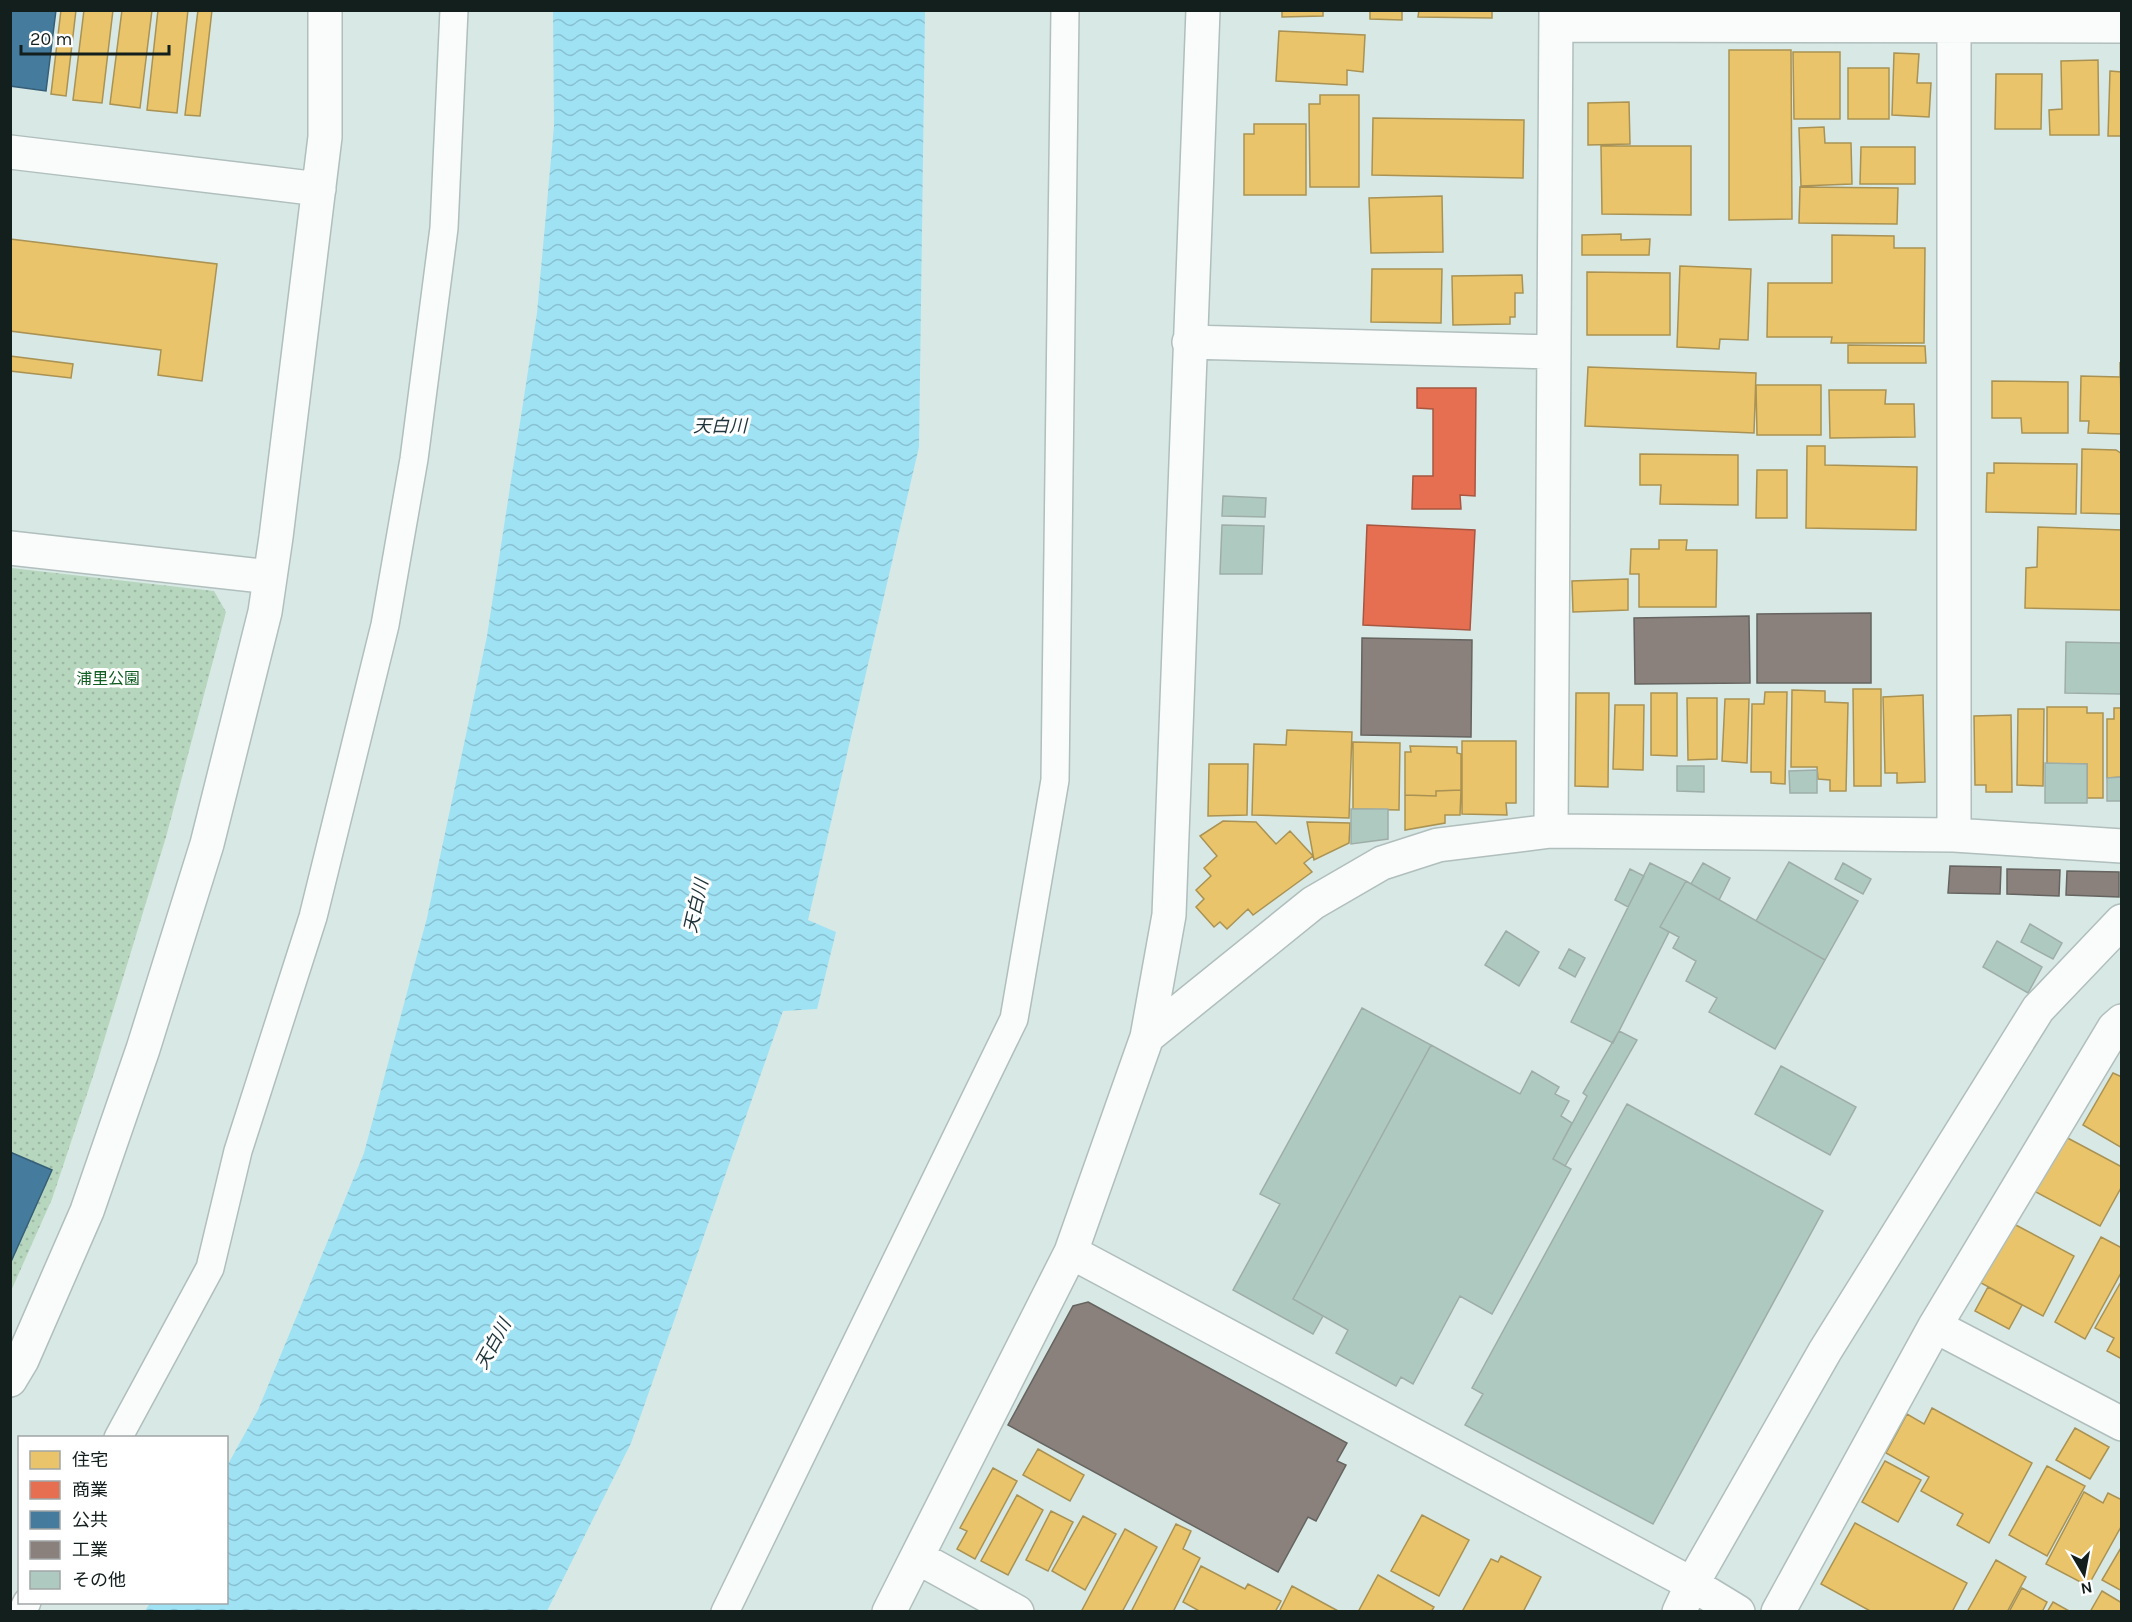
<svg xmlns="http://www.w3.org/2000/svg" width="2132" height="1622" font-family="Karla,'Noto Sans JP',sans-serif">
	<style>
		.park { fill: url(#park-dots) }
		.water { fill: url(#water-waves) }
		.homes { fill: #e9c46a; stroke: #a99253; stroke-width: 1.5 }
		.shops { fill: #e76f51; stroke: #a75741; stroke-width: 1.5 }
		.public { fill: #457b9d; stroke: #365f77; stroke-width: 1.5 }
		.industry { fill: #8a817c; stroke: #666460; stroke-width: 1.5 }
		.building { fill: #aecac0; stroke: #9fada8; stroke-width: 1.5 }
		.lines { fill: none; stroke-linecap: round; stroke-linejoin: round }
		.service-casing { stroke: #b0bebc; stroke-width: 30 }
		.minor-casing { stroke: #b0bebc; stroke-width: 36 }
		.service { stroke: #f9fcfb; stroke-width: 27 }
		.minor { stroke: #f9fcfb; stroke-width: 33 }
		.labels { text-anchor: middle; stroke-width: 6; stroke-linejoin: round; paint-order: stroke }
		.park-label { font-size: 16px; fill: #105d22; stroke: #fff }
		.water-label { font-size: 18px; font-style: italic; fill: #1e333a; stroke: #fff }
	</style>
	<defs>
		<pattern id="park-dots" width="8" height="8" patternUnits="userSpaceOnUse" patternTransform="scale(1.5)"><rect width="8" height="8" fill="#b7d6be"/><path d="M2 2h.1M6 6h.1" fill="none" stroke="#9cb7a3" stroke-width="1.8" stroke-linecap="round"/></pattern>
		<pattern id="water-waves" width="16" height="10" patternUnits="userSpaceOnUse" patternTransform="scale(1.5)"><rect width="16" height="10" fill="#9fe2f4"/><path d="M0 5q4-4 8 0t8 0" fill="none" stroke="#88c1d1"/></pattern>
	</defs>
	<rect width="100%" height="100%" fill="#d7e8e5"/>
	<path class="park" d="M 11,568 L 214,591 L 226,612 L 166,837 L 94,1073 L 52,1199 L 11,1291 Z"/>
	<path class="water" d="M 553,11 L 925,11 L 919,447 L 808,920 L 836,932 L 817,1009 L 783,1011 L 631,1443 L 547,1611 L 145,1611 L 150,1603 L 226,1602 L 227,1466 L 258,1410 L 364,1153 L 427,918 L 487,636 L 537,313 L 554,126 Z"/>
	<path class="homes" d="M 61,10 L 76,10 L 66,96 L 51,94 Z
		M 84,10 L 113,10 L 102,103 L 73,100 Z
		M 122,10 L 152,10 L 140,108 L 110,104 Z
		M 158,10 L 188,10 L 177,113 L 147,110 Z
		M 198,10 L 212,10 L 200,116 L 185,115 Z
		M 1282,10 L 1323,10 L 1323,16 L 1282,17 Z
		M 1370,10 L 1402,10 L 1402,20 L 1370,19 Z
		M 1419,10 L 1492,10 L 1492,18 L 1418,17 Z
		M 1279,31 L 1365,35 L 1363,72 L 1347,70 L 1347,85 L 1276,81 Z
		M 1729,50 L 1791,50 L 1792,219 L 1729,220 Z
		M 1793,52 L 1840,52 L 1840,119 L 1794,119 Z
		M 1894,53 L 1919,54 L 1917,83 L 1931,83 L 1929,117 L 1892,115 Z
		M 2098,60 L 2099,135 L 2050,135 L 2049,110 L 2062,109 L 2061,61 Z
		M 1848,68 L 1889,68 L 1889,119 L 1848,119 Z
		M 2110,71 L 2122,72 L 2122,136 L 2108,136 Z
		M 1996,74 L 2042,74 L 2041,129 L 1995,129 Z
		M 1320,95 L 1359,95 L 1359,187 L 1310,187 L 1309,104 L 1320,104 Z
		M 1629,102 L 1630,144 L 1588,145 L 1588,103 Z
		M 1373,118 L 1524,120 L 1523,178 L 1372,175 Z
		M 1254,124 L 1306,124 L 1306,195 L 1244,195 L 1244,134 L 1254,134 Z
		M 1824,127 L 1825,143 L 1851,143 L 1852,184 L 1801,186 L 1799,128 Z
		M 1601,146 L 1691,146 L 1691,215 L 1602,214 Z
		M 1861,147 L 1915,147 L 1915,184 L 1860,184 Z
		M 1800,187 L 1898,188 L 1897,224 L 1799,223 Z
		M 1442,196 L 1443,252 L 1371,253 L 1369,198 Z
		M 1621,234 L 1621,240 L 1650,239 L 1649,255 L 1582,255 L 1582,235 Z
		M 1832,235 L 1894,236 L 1894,248 L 1925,248 L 1924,343 L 1831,343 L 1832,337 L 1767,337 L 1768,283 L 1832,283 Z
		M 10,239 L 217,264 L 202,381 L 158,375 L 161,350 L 10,331 Z
		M 1680,266 L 1751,269 L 1748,340 L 1720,339 L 1719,349 L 1677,347 Z
		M 1372,269 L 1442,269 L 1441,323 L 1371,322 Z
		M 1587,272 L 1670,273 L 1670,335 L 1587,335 Z
		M 1522,275 L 1523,293 L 1515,293 L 1515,317 L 1510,317 L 1510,324 L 1453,325 L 1452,276 Z
		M 1848,345 L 1925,346 L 1926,363 L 1848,363 Z
		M 10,356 L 73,364 L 71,378 L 10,371 Z
		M 2120,362 L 2122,434 L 2088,433 L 2089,421 L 2080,421 L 2081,376 L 2120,377 Z
		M 1588,367 L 1756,373 L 1754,433 L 1585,426 Z
		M 1992,381 L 2068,382 L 2068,433 L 2022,433 L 2021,418 L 1992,418 Z
		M 1756,385 L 1821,385 L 1821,435 L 1757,435 Z
		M 1829,390 L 1886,390 L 1885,404 L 1914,404 L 1915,437 L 1830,438 Z
		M 1807,446 L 1825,446 L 1825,465 L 1917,467 L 1916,530 L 1806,528 Z
		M 2082,449 L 2116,450 L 2122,454 L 2122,514 L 2081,513 Z
		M 1640,454 L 1738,455 L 1738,505 L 1660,504 L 1661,485 L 1640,485 Z
		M 1994,463 L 2077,464 L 2076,514 L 1986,512 L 1987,473 L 1994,473 Z
		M 1757,470 L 1787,470 L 1787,518 L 1756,518 Z
		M 2038,527 L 2122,530 L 2122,610 L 2025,608 L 2026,568 L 2037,567 Z
		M 1659,540 L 1687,540 L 1686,550 L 1717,550 L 1716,607 L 1639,607 L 1639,574 L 1630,574 L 1631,549 L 1659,549 Z
		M 1628,579 L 1628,610 L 1573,612 L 1572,581 Z
		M 1853,689 L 1881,689 L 1881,786 L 1854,786 Z
		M 1792,690 L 1825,691 L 1825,702 L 1848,703 L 1846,791 L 1830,791 L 1830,780 L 1818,779 L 1817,767 L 1791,767 Z
		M 1765,692 L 1787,692 L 1785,784 L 1771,783 L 1771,772 L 1751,772 L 1752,704 L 1764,704 Z
		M 1576,693 L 1609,693 L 1608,787 L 1575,786 Z
		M 1651,693 L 1677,693 L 1677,756 L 1651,755 Z
		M 1923,695 L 1925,782 L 1897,783 L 1897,773 L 1885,773 L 1883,697 Z
		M 1687,698 L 1717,698 L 1717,759 L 1688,760 Z
		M 1725,699 L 1749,699 L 1747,763 L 1722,761 Z
		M 1615,705 L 1644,705 L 1643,770 L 1613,769 Z
		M 2047,707 L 2087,707 L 2087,713 L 2103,713 L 2103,798 L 2087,798 L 2087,764 L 2047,764 Z
		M 2114,708 L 2122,708 L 2122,777 L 2107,778 L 2107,719 L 2114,719 Z
		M 2018,709 L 2044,709 L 2043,786 L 2017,785 Z
		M 2011,715 L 2012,792 L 1986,792 L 1986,785 L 1975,785 L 1974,716 Z
		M 1287,730 L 1352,732 L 1349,818 L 1252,815 L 1254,744 L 1286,745 Z
		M 1462,741 L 1516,741 L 1516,803 L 1506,803 L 1507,815 L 1462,814 Z
		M 1353,742 L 1400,743 L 1399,810 L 1353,809 Z
		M 1410,746 L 1457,747 L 1457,753 L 1461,754 L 1461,790 L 1436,791 L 1436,796 L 1405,795 L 1405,752 L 1411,752 Z
		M 1209,764 L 1248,764 L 1247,815 L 1208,816 Z
		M 1461,790 L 1460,815 L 1445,815 L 1445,823 L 1405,830 L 1405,795 L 1436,796 L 1436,791 Z
		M 1223,821 L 1256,822 L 1276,844 L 1290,831 L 1313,856 L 1304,863 L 1312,872 L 1253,915 L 1248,909 L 1227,929 L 1220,922 L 1214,927 L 1196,907 L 1204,899 L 1196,890 L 1211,876 L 1204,868 L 1217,856 L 1200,836 Z
		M 1307,822 L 1350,823 L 1349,843 L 1314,860 Z
		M 2113,1073 L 2122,1077 L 2122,1148 L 2083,1125 Z
		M 2062,1135 L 2122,1167 L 2122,1186 L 2100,1226 L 2032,1190 Z
		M 2012,1223 L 2074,1256 L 2043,1316 L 1981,1283 Z
		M 2101,1237 L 2122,1248 L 2122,1271 L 2085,1339 L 2055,1322 Z
		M 2122,1280 L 2122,1355 L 2120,1358 L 2107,1351 L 2114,1338 L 2095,1328 Z
		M 1988,1287 L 2022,1305 L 2009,1329 L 1975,1311 Z
		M 1932,1408 L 2032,1463 L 1989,1543 L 1957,1525 L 1963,1514 L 1921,1491 L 1929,1477 L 1886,1453 L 1907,1414 L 1924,1424 Z
		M 2075,1428 L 2109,1447 L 2090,1479 L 2056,1460 Z
		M 1038,1449 L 1084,1475 L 1070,1501 L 1023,1475 Z
		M 1885,1461 L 1921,1480 L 1898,1522 L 1862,1502 Z
		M 2047,1466 L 2085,1486 L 2047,1556 L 2009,1535 Z
		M 993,1468 L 1017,1481 L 975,1559 L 957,1549 L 967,1531 L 960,1528 Z
		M 2084,1492 L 2103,1503 L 2108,1493 L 2122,1500 L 2122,1525 L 2088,1586 L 2046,1564 Z
		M 1017,1495 L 1043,1510 L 1008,1575 L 981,1561 Z
		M 1051,1511 L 1073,1522 L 1048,1571 L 1026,1560 Z
		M 1422,1515 L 1469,1540 L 1439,1596 L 1391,1571 Z
		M 1083,1516 L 1116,1534 L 1085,1590 L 1052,1571 Z
		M 1855,1523 L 1967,1583 L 1952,1612 L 1872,1612 L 1821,1584 Z
		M 1176,1524 L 1191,1531 L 1183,1549 L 1200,1558 L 1173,1612 L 1131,1612 Z
		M 1125,1529 L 1157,1547 L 1122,1612 L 1081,1612 Z
		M 2122,1546 L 2122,1591 L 2102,1580 Z
		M 1501,1556 L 1541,1577 L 1523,1612 L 1466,1612 L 1463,1610 L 1491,1559 L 1498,1562 Z
		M 1996,1560 L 2026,1577 L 2007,1612 L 1967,1612 Z
		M 1201,1566 L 1245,1589 L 1248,1584 L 1281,1601 L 1275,1612 L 1201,1612 L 1183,1602 Z
		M 1378,1575 L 1434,1607 L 1431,1612 L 1358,1612 Z
		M 1292,1586 L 1340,1612 L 1279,1612 Z
		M 2022,1588 L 2047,1602 L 2042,1612 L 2009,1612 Z
		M 2102,1591 L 2122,1603 L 2122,1612 L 2090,1612 Z
		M 2053,1602 L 2071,1612 L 2047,1612 Z"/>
	<path class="shops" d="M 1417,388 L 1476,388 L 1475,496 L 1460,495 L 1461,509 L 1412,509 L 1413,476 L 1433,476 L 1433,409 L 1417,408 Z
		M 1367,525 L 1475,530 L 1470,630 L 1363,625 Z"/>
	<path class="public" d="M 10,10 L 56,10 L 46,91 L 10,86 Z
		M 10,1152 L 52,1170 L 10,1264 Z"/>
	<path class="industry" d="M 1871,613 L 1871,683 L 1757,683 L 1757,614 Z
		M 1749,616 L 1750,683 L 1635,684 L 1634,618 Z
		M 1362,638 L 1472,640 L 1471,737 L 1361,735 Z
		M 1950,866 L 2001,867 L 2000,894 L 1948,893 Z
		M 2007,869 L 2060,870 L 2059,896 L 2007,894 Z
		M 2067,871 L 2119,872 L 2119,897 L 2066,895 Z
		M 1088,1302 L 1347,1443 L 1337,1461 L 1346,1465 L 1316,1521 L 1308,1517 L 1278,1572 L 1008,1425 L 1073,1306 Z"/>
	<path class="building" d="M 1223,496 L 1266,498 L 1265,517 L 1222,516 Z
		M 1222,525 L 1264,526 L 1262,574 L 1220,574 Z
		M 2066,642 L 2122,643 L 2122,694 L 2065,693 Z
		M 2045,763 L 2087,764 L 2087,803 L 2045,803 Z
		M 1677,766 L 1704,766 L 1704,792 L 1677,791 Z
		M 1817,770 L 1817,793 L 1790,793 L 1789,771 Z
		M 2122,777 L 2122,801 L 2107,801 L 2107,778 Z
		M 1351,809 L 1388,809 L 1388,839 L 1351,844 Z
		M 1789,862 L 1858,901 L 1825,960 L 1756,921 Z
		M 1650,863 L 1686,881 L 1660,927 L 1669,932 L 1613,1043 L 1571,1022 Z
		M 1703,863 L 1730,878 L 1719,900 L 1691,884 Z
		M 1843,863 L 1871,879 L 1863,894 L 1835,879 Z
		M 1630,869 L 1644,876 L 1628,907 L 1615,900 Z
		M 1686,881 L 1825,960 L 1775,1049 L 1709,1012 L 1717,998 L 1686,981 L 1696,961 L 1673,948 L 1679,937 L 1660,927 Z
		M 2030,924 L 2062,943 L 2053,959 L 2021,942 Z
		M 1506,931 L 1539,952 L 1519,986 L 1485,965 Z
		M 1997,941 L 2042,967 L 2028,993 L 1983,967 Z
		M 1569,949 L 1585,958 L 1575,977 L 1559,968 Z
		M 1362,1008 L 1431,1045 L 1293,1299 L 1323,1316 L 1313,1334 L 1233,1290 L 1280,1204 L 1260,1194 Z
		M 1619,1031 L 1637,1040 L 1565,1166 L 1553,1159 L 1587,1096 L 1583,1093 Z
		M 1431,1045 L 1520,1094 L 1532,1071 L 1559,1087 L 1555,1094 L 1569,1101 L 1561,1116 L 1572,1123 L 1553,1159 L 1571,1169 L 1492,1314 L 1460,1296 L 1413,1384 L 1401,1377 L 1396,1386 L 1336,1353 L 1348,1330 L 1293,1299 Z
		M 1781,1066 L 1856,1107 L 1830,1155 L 1755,1114 Z
		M 1627,1104 L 1823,1211 L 1653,1524 L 1465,1425 L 1483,1394 L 1472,1388 Z"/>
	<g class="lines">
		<g class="service-casing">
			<path id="service" d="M 118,1438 L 210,1268 L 238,1151 L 313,917 L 385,625 L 414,459 L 444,228 L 454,10
				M 22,1612 L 27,1602
				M 725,1612 L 1014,1019 L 1055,780 L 1065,10"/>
		</g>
		<g class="minor-casing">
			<path id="minor" d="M 1954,24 L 1954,835
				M 1556,25 L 2122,26
				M 10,152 L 319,189
				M 1189,342 L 1554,352
				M 10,548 L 270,577
				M 1551,831 L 1556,10
				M 1147,1037 L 1313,903 L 1382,863 L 1438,845 L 1551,831 L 1954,835 L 2122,846
				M 1071,1252 L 1692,1584 L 1738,1612
				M 1935,1326 L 2122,1424
				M 10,1380 L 22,1360 L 87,1211 L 143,1049 L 207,844 L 265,612 L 276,537 L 325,137 L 325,10
				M 917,1557 L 1017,1612
				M 889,1612 L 1071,1252 L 1147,1037 L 1169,915 L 1203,10
				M 1679,1612 L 1692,1584 L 1825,1351 L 2038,1009 L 2122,921
				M 1778,1612 L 1935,1326 L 2114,1028 L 2122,1021"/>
		</g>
		<use href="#service" class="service"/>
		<use href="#minor" class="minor"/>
	</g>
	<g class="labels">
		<g class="park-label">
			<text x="108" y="684">浦里公園</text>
		</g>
		<g class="water-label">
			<text x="720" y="432">天白川</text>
			<text transform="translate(696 906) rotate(-77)" y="6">天白川</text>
			<text transform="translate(493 1344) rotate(-61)" y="6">天白川</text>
		</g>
	</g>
	<rect width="2132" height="1622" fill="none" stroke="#131f1d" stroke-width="24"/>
	<rect x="18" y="1436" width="210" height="168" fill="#ffffff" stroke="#a1a5a5" stroke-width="1.5"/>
	<rect x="30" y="1451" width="30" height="18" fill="#e9c46a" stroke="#a1a5a5" stroke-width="1.5"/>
	<text x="72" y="1466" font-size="18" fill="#131f1d">住宅</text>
	<rect x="30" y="1481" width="30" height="18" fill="#e76f51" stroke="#a1a5a5" stroke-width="1.5"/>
	<text x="72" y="1496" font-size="18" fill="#131f1d">商業</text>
	<rect x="30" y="1511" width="30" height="18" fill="#457b9d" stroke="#a1a5a5" stroke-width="1.5"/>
	<text x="72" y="1526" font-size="18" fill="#131f1d">公共</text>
	<rect x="30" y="1541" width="30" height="18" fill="#8a817c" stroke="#a1a5a5" stroke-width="1.5"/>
	<text x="72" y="1556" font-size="18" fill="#131f1d">工業</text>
	<rect x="30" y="1571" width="30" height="18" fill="#aecac0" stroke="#a1a5a5" stroke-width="1.5"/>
	<text x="72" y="1586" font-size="18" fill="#131f1d">その他</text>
	<g transform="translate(2084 1574) rotate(170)" stroke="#ffffff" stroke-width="4.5" paint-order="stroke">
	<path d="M0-4.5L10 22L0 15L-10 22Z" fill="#131f1d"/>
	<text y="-9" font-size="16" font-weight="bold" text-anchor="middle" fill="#131f1d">N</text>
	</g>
	<path d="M21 45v9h148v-9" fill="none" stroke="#131f1d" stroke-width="3"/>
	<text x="30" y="45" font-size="18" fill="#131f1d" stroke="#ffffff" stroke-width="4.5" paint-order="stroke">20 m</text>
</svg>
